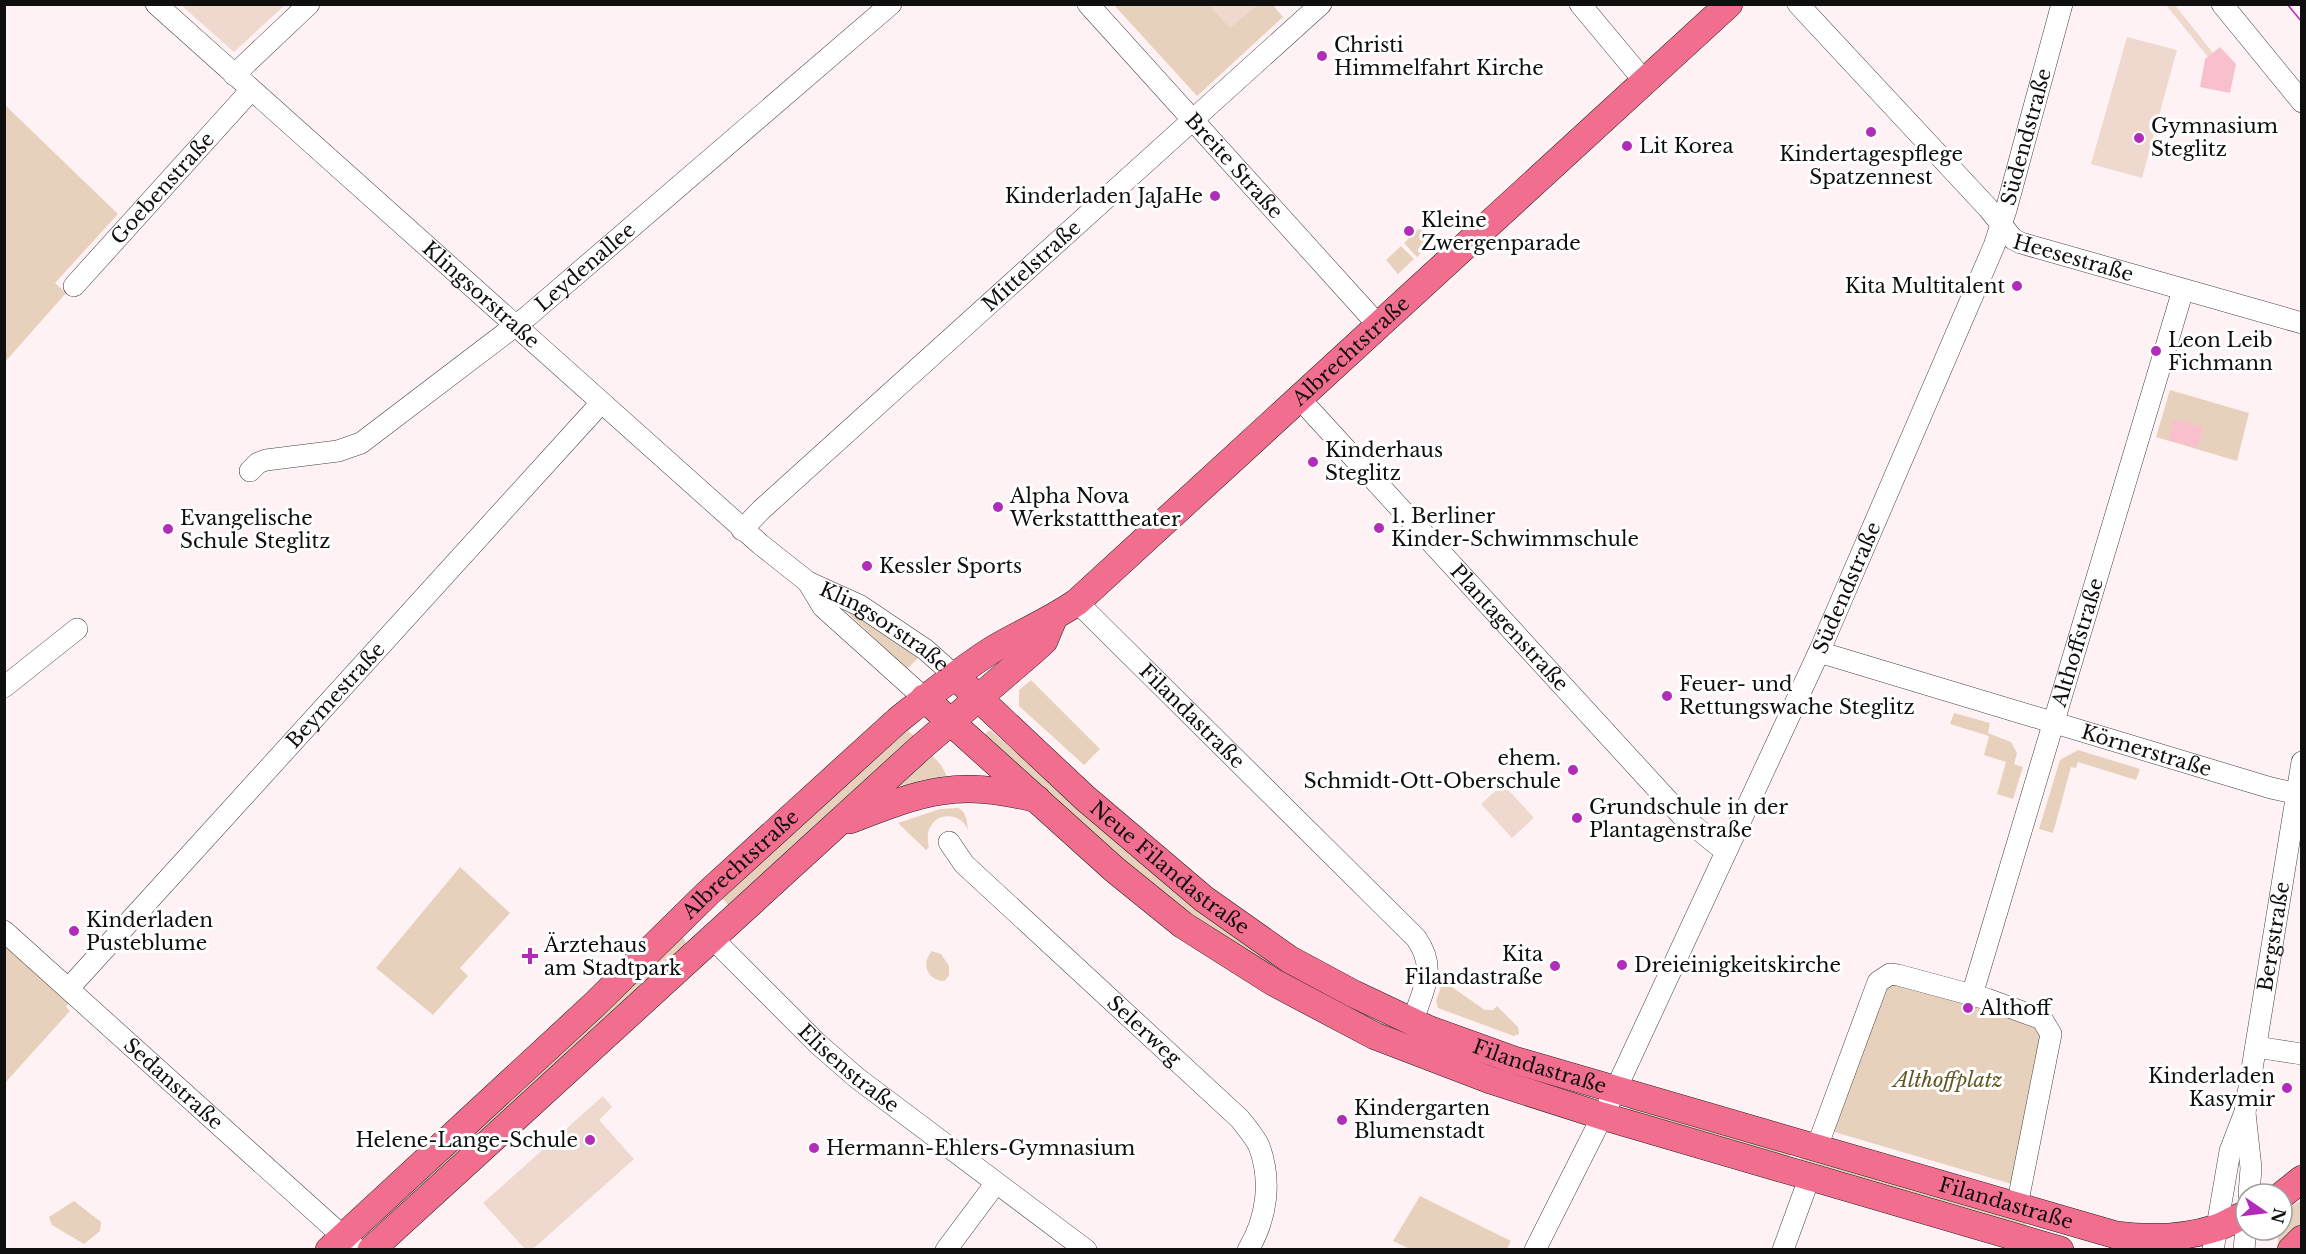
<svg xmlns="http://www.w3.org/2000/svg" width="2306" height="1254" font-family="'Libre Baskerville',serif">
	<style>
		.green { fill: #e8d1bc }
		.sand { fill: #f8c0cd }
		.pitch { fill: #efd9ce }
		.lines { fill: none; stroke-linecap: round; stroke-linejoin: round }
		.minor-casing { stroke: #424242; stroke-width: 22 }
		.major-casing { stroke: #202020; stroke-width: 28 }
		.minor { stroke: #fff; stroke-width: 21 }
		.major { stroke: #f26e8f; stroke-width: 27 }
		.tram { stroke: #b12db9; stroke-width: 1.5 }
		.poi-dot { fill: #b12db9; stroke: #fff; stroke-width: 2 }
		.labels { text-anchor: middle; stroke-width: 6; stroke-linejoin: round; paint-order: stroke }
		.poi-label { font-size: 20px; fill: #0f0f0f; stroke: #fff; text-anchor: start }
		.street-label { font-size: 20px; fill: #0f0f0f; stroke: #fff }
		.park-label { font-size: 20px; font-style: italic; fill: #645622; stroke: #fff }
	</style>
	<rect width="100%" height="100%" fill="#fef2f4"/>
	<path class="green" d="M 1114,5 L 1273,5 L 1283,17 L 1197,96 Z
		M 5,105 L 118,214 L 55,283 L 66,293 L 5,362 Z
		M 1420,228 L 1432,242 L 1417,257 L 1404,243 Z
		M 1401,246 L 1414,259 L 1398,274 L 1386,260 Z
		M 2170,390 L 2249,413 L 2237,461 L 2156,437 Z
		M 832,598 L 920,656 L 907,669 L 846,611 L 832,602 Z
		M 1031,680 L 1100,749 L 1084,765 L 1019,706 L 1019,690 Z
		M 1954,713 L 1990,723 L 1988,733 L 2011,742 L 2017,753 L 2014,764 L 2023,767 L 2013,799 L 1997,794 L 2006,762 L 1984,755 L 1989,736 L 1950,724 Z
		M 906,729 L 914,736 L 729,906 L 721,897 Z
		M 990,730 L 1087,813 L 1395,1022 L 1417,1042 L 1392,1032 L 1243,951 L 1157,890 L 983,736 Z
		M 2078,750 L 2140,769 L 2136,780 L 2078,762 L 2076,768 L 2071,767 L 2053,833 L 2039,829 L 2060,760 Z
		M 931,754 L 941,765 L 949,780 L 892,790 Z
		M 958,808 C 967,812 967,822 968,830 C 962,817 951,814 939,818 C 928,825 926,835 929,847 L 926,850 L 898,823 L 940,809 Z
		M 460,867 L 510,913 L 460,968 L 468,976 L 433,1015 L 376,968 Z
		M 682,936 L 687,944 L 383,1224 L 378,1218 Z
		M 4,943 L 70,1002 L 66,1007 L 70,1011 L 5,1083 Z
		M 932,951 L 941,954 L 949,966 L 949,975 L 945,981 C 928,981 920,964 932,951 Z
		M 1889,980 L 2035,1021 L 2041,1030 L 2015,1185 L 1831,1131 Z
		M 1443,981 L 1485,1010 L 1493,1010 L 1497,1006 L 1518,1027 L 1519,1034 L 1514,1036 L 1438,1008 L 1436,1001 Z
		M 1630,1105 L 1791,1153 L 1788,1159 L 1628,1112 Z
		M 1802,1154 L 2027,1222 L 2025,1226 L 1800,1162 Z
		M 1420,1196 L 1511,1241 L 1507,1249 L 1410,1249 L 1393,1241 Z
		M 2301,1200 L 2301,1225 L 2278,1249 L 2278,1230 L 2282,1230 L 2282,1213 Z
		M 74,1201 L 101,1222 L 100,1231 L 84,1244 L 52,1225 L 49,1217 Z"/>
	<path class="sand" d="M 2220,47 L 2236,64 L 2230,93 L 2200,87 L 2205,59 Z
		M 2174,419 L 2203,427 L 2197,448 L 2168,440 Z"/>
	<path class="pitch" d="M 181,5 L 285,5 L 234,52 Z
		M 1209,5 L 1258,5 L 1230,28 Z
		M 2166,5 L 2175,5 L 2213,53 L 2208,57 Z
		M 2127,37 L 2177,50 L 2142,178 L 2091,164 Z
		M 1503,784 L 1534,818 L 1512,838 L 1481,804 Z
		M 603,1096 L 612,1107 L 599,1120 L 634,1159 L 533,1249 L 525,1249 L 483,1203 Z"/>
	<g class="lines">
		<g class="minor-casing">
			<g id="minor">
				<path id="s1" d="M 156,4 L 760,544 L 808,582 L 859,605 L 926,650 L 955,676"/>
				<path id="s2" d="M 1088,4 L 1379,326"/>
				<path d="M 1580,4 L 1645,82"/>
				<path id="s3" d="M 1798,4 L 1988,208 L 2013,239 L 2021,243 L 2302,323"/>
				<path d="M 2222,4 L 2302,102"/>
				<path d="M 234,75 L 309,4"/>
				<path id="s4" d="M 74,286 L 251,90"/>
				<path id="s5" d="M 1300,399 L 1684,818 L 1725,851"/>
				<path id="s6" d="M 250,471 L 258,463 L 266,460 L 338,451 L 361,443 L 528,316 L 891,4"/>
				<path id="s7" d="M 742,530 L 761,510 L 1321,4"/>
				<path d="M 808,582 L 823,607 L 924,698"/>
				<path id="s8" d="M 1077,602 L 1416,938 C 1438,969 1423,990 1412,1022"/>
				<path id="s9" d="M 1819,652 L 2271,788 L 2302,795"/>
				<path d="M 4,687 L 77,629"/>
				<path id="s10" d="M 949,842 L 964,864 L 1240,1119 C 1246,1127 1255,1137 1259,1146 C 1272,1181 1267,1218 1248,1250"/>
				<path id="s11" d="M 4,931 L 358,1250"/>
				<path id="s12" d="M 712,938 L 818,1044 L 857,1078 L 1086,1250"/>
				<path id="s13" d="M 69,988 L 601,403"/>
				<path id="s14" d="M 1972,995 L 2183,290"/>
				<path d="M 2256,1047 L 2302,1054"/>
				<path d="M 2245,1113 L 2251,1168 L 2249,1194"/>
				<path d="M 1817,1147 L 1878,982 L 1890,974 L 1898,975 L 1987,999 L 2042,1019 L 2051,1034 L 2017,1206"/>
				<path d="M 946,1250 L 996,1183"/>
				<path id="s15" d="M 1535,1250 L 1615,1091 L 1819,652 L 1994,246 L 2006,210 L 2062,4"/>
				<path d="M 1783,1250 L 1810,1176"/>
				<path id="s16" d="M 2213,1250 L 2230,1151 L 2245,1112 L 2302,762"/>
				<path d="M 2244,1250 L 2246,1228"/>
			</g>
		</g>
		<g class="major-casing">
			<g id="major">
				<path id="s17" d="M 955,676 L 1085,798 L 1204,899 L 1289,959 L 1354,994 L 1428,1029 L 1514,1060 L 2116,1235 C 2148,1239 2185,1238 2216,1228 C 2226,1225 2236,1218 2246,1214"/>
				<path d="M 924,698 L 1115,870 L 1183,925 L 1273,982 L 1375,1036 L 1490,1080 L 1602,1116 L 2060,1250"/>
				<path d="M 850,820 C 924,791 957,779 1037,799"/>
				<path d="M 2282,1195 L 2302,1179"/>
				<path id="s18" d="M 329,1250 L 594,1005 L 708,893 L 898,720 C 928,696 959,671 992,650 C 1020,633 1050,621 1077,602 L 1729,4"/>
				<path d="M 371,1250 L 919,749 L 1033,651 L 1044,641 L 1054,617"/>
				<path d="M 2291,1250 L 2302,1239"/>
			</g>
		</g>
		<use href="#minor" class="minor"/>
		<use href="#major" class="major"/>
		<path class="tram" d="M 2287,4 L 2302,22
			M 2299,4 L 2302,7"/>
	</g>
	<g class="poi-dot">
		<circle cx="1322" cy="56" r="6"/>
		<circle cx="1871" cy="132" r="6"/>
		<circle cx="2139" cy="138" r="6"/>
		<circle cx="1627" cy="146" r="6"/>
		<circle cx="1215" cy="196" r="6"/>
		<circle cx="1409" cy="231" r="6"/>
		<circle cx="2017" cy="286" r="6"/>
		<circle cx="2156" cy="351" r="6"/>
		<circle cx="1313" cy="462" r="6"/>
		<circle cx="998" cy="507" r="6"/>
		<circle cx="1379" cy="528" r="6"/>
		<circle cx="168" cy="529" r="6"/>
		<circle cx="867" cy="566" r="6"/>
		<circle cx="1667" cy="696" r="6"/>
		<circle cx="1573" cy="770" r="6"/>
		<circle cx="1577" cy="818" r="6"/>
		<circle cx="74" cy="931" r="6"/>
		<path d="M527 947h6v6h6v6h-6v6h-6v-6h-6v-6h6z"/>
		<circle cx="1622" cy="965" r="6"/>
		<circle cx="1555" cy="966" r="6"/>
		<circle cx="1968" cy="1008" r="6"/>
		<circle cx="2287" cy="1088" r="6"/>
		<circle cx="1342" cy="1120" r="6"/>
		<circle cx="590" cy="1140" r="6"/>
		<circle cx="814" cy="1148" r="6"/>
	</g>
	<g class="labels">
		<g class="poi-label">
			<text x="1334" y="52">Christi<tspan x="1334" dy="23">Himmelfahrt Kirche</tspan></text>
			<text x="2151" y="133">Gymnasium<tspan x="2151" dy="23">Steglitz</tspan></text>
			<text x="1639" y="153">Lit Korea</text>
			<text x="1871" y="161" text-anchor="middle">Kindertagespflege<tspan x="1871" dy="23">Spatzennest</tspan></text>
			<text x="1203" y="203" text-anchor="end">Kinderladen JaJaHe</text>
			<text x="1421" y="227">Kleine<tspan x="1421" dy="23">Zwergenparade</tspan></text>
			<text x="2005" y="293" text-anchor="end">Kita Multitalent</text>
			<text x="2168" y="347">Leon Leib<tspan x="2168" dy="23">Fichmann</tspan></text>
			<text x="1325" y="457">Kinderhaus<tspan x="1325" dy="23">Steglitz</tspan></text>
			<text x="1010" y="503">Alpha Nova<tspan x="1010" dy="23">Werkstatttheater</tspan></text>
			<text x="1391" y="523">1. Berliner<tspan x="1391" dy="23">Kinder-Schwimmschule</tspan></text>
			<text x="180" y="525">Evangelische<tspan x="180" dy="23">Schule Steglitz</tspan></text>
			<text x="879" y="573">Kessler Sports</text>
			<text x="1679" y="691">Feuer- und<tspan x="1679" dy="23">Rettungswache Steglitz</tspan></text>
			<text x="1561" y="765" text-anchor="end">ehem.<tspan x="1561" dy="23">Schmidt-Ott-Oberschule</tspan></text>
			<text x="1589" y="814">Grundschule in der<tspan x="1589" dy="23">Plantagenstraße</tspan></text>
			<text x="86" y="927">Kinderladen<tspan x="86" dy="23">Pusteblume</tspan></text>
			<text x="544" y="952">Ärztehaus<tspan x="544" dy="23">am Stadtpark</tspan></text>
			<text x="1543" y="961" text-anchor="end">Kita<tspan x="1543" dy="23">Filandastraße</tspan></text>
			<text x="1634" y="972">Dreieinigkeitskirche</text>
			<text x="1980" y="1015">Althoff</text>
			<text x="2275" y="1083" text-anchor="end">Kinderladen<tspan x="2275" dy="23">Kasymir</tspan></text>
			<text x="1354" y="1115">Kindergarten<tspan x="1354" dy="23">Blumenstadt</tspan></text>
			<text x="578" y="1147" text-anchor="end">Helene-Lange-Schule</text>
			<text x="826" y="1155">Hermann-Ehlers-Gymnasium</text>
		</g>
		<g class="street-label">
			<text dy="7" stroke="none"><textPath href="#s15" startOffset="1218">Südendstraße</textPath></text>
			<text dy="7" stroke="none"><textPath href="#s2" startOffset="218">Breite Straße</textPath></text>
			<text dy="7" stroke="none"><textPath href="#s4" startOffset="132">Goebenstraße</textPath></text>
			<text dy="7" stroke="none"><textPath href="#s3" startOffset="382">Heesestraße</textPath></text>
			<text dy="7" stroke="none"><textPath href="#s6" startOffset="402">Leydenallee</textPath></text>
			<text dy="7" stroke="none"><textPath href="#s7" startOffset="392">Mittelstraße</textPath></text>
			<text dy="7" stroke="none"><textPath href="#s1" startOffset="436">Klingsorstraße</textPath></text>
			<text dy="7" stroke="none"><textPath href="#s18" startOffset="1364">Albrechtstraße</textPath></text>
			<text dy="7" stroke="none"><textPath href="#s15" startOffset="732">Südendstraße</textPath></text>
			<text dy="7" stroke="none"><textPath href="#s5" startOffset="310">Plantagenstraße</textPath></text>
			<text dy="7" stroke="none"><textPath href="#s1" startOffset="960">Klingsorstraße</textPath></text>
			<text dy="7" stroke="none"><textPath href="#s14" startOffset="368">Althoffstraße</textPath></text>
			<text dy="7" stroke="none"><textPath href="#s13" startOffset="396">Beymestraße</textPath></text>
			<text dy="7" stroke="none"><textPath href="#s8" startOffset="162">Filandastraße</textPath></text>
			<text dy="7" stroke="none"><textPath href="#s9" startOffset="342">Körnerstraße</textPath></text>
			<text dy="7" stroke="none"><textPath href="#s18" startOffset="564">Albrechtstraße</textPath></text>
			<text dy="7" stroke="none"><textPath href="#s17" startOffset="288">Neue Filandastraße</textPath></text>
			<text dy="7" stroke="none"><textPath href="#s16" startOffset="320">Bergstraße</textPath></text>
			<text dy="7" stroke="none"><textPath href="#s10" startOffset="272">Selerweg</textPath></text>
			<text dy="7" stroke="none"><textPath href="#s17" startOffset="712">Filandastraße</textPath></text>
			<text dy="7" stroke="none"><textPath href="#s12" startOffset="189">Elisenstraße</textPath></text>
			<text dy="7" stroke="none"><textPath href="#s11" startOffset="228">Sedanstraße</textPath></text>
			<text dy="7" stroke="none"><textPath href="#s17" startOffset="1198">Filandastraße</textPath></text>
		</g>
		<g class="park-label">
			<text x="1948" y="1087">Althoffplatz</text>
		</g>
	</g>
	<rect width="2306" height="1254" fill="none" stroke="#0f0f0f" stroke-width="12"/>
	<g transform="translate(2264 1212) rotate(104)"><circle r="28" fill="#ffffff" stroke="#9f9f9f" stroke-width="1.5"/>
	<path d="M0-4.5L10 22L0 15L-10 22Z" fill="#b12db9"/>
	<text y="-9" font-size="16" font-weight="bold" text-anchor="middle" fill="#0f0f0f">N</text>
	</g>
</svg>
